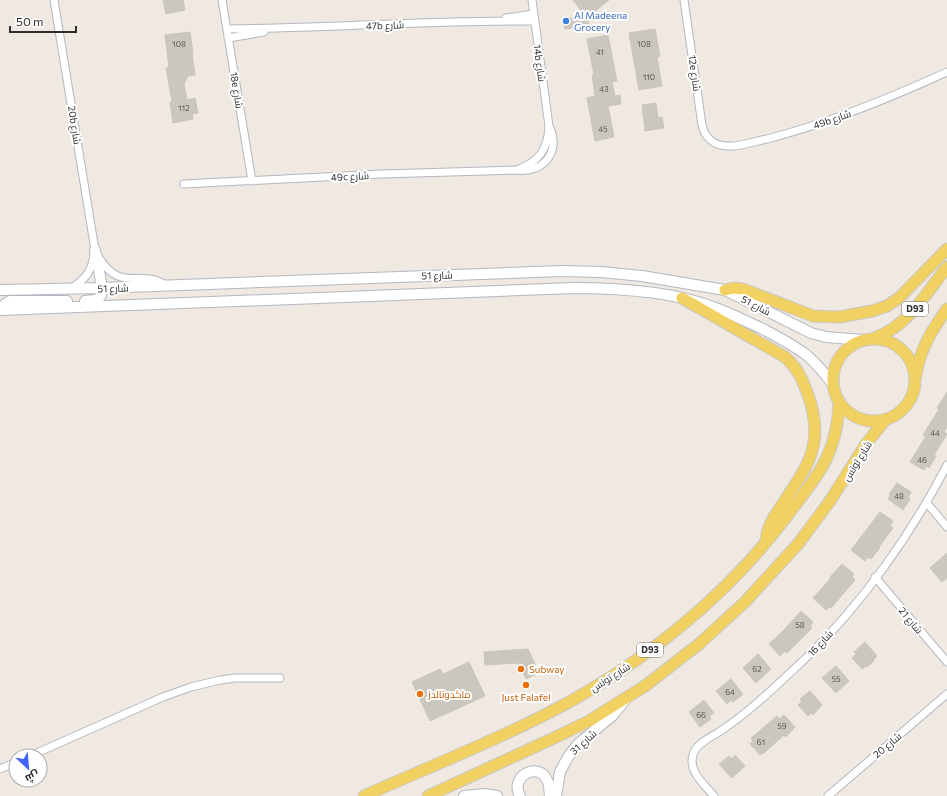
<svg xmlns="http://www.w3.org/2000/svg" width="947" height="796" font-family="Commissioner,Cairo,sans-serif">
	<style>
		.building { fill: #cbc7bf; stroke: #cbc5ba }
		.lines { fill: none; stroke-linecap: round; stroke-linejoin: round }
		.street-casing { stroke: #b4b7c1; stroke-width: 9 }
		.secondary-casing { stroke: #b4b7c1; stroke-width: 12 }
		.primary-casing { stroke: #c9c9c9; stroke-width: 13 }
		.street { stroke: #fff; stroke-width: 7 }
		.secondary { stroke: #fff; stroke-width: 10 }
		.primary { stroke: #f2d163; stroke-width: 11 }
		.shop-dot { fill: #3f7fe0; stroke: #fff; stroke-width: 1.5 }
		.food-dot { fill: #e8710a; stroke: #fff; stroke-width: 1.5 }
		.labels { text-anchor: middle; stroke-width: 4; stroke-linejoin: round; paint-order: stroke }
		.number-label { font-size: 8px; fill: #555452 }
		.shield { fill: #fff; stroke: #6d6d6d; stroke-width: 1 }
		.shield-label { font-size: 9px; font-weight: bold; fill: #2e2e2e }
		.shop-label { font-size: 10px; fill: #366cbe; stroke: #fff; text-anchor: start }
		.street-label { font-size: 10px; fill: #2e2e2e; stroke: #fff }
		.food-label { font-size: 10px; fill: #c56008; stroke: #fff; text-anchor: start }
	</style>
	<rect width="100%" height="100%" fill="#efe9e1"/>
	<path class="building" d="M 163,0 L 183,0 L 185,10 L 166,14 Z
		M 573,0 L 609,0 L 588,17 L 589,26 L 565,29 L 563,19 L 585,16 Z
		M 655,29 L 660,56 L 657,57 L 662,86 L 639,90 L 629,33 Z
		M 190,32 L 193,52 L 192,53 L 195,75 L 188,76 L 184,84 L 187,100 L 195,98 L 198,113 L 192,114 L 193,119 L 173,123 L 170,102 L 172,102 L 166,68 L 169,67 L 165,35 Z
		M 608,35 L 617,81 L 612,82 L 615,96 L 620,95 L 621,104 L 608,106 L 614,137 L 595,141 L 587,98 L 595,96 L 592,75 L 594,75 L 587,39 Z
		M 656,103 L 658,118 L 662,117 L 664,128 L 645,131 L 642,105 Z
		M 947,392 L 947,427 L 944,432 L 947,434 L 934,455 L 936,456 L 929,468 L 926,466 L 924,470 L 910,462 L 926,436 L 923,435 L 939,409 L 937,408 Z
		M 897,483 L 911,492 L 908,497 L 910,499 L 903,510 L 888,499 L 890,495 L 889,494 Z
		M 880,512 L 893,521 L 890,526 L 893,528 L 879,547 L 880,548 L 871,559 L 868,557 L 865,561 L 851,550 Z
		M 947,553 L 947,578 L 942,582 L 930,568 Z
		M 842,564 L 854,574 L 852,577 L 855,580 L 831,608 L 829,607 L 826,610 L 813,598 L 831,578 L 830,577 Z
		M 801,611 L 813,622 L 810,626 L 812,628 L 787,653 L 785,651 L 780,656 L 769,644 L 783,631 Z
		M 865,642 L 877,656 L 873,660 L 874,661 L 867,667 L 866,666 L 862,669 L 852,658 L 856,654 L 854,652 Z
		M 528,649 L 539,673 L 526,679 L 518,663 L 485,665 L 484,652 Z
		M 758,654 L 771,669 L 756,683 L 743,668 Z
		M 469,662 L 485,696 L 430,721 L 412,682 L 440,669 L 443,674 Z
		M 836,666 L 849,681 L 836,693 L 822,678 Z
		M 731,679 L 743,694 L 733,702 L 731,700 L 727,704 L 716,691 Z
		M 810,691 L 822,705 L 813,715 L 811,713 L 808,716 L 798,705 L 802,701 L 800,699 Z
		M 704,700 L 714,713 L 709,716 L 711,719 L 700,727 L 689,712 Z
		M 784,715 L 795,727 L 786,737 L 784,735 L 763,754 L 762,753 L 760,755 L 750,744 L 753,741 L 751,738 L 777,716 L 779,719 Z
		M 735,755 L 745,766 L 732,778 L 719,764 L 729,756 L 731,759 Z"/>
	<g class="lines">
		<g class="street-casing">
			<path id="street" d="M 54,0 L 95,250 C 92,270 88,277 72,288
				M 222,0 L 252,181
				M 684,0 L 702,125 C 705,138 714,146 728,146 C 740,147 755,141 767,139 C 829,123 888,99 947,72
				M 506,18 L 533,14
				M 227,29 C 330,28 432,20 535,21
				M 228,38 L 264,32
				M 517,170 C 539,161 548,150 549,126 L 532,0
				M 184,184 L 382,174 L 517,170 C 543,174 562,151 549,126
				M 98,256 C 121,295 140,267 167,286
				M 927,503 L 947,527
				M 875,577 L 947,662
				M 30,756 L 163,697 L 191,687 L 220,680 L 235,678 L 280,678
				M 0,769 L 16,762
				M 714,796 C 704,784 686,770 694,752 C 698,743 711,737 719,732 C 751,711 779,683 807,657 C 862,604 912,533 947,465
				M 828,796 L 947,694"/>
		</g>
		<g class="secondary-casing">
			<path id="secondary" d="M 0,290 L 101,288 L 561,271 L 601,272 L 642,276 L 725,290 L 811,333 L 826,337 L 862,340
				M 85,301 C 90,300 97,301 100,297 C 105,291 96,259 95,250
				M 0,309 L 5,304 L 10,301 L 67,301
				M 0,310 L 319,298 L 573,288 C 618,288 671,291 713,307 C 730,313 745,321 761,328 C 776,336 792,344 805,354 C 816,362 824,373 832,383
				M 464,796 L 485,794 L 497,796
				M 520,796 C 509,776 538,761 547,780 C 550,785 549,791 550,796
				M 556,796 L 560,772 L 568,757 L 578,744 L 612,716 L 626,699"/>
		</g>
		<g class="primary-casing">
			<path id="primary" d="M 725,290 L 734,288 L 743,289 L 813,316 L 839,317 L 872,311 L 887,306 L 899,298 L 947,249
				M 682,298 L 785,357 C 799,369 804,383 810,401 C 824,447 806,468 782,505 C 774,516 767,527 766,541
				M 874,338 C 908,327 926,293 947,267
				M833 380a41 41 0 1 1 82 0a41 41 0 1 1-82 0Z
				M 916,375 C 920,349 932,330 947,309
				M 364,796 C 428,767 494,742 556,709 C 645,662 726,597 787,516 C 817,476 838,454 839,401
				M 428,796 L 554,738 L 589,721 L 645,686 L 699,644 L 745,602 L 798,544 L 830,501 L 866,444 L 886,419"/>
		</g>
		<use href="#street" class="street"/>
		<use href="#secondary" class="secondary"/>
		<use href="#primary" class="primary"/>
	</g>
	<circle class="shop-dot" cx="566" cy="21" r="4"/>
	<g class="food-dot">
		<circle cx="521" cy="669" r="4"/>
		<circle cx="526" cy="685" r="4"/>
		<circle cx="420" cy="694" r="4"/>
	</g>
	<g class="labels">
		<g class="number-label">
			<text x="179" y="47">108</text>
			<text x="644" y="47">108</text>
			<text x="600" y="55">41</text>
			<text x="649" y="80">110</text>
			<text x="604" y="92">43</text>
			<text x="184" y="111">112</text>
			<text x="603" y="132">45</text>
			<text x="935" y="436">44</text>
			<text x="922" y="463">46</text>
			<text x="899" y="499">48</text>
			<text x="800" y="628">58</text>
			<text x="757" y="672">62</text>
			<text x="836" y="682">55</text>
			<text x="730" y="695">64</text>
			<text x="701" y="718">66</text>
			<text x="782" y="729">59</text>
			<text x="761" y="745">61</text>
		</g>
		<g class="shield">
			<rect x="902" y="302" width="26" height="14" rx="3"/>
			<rect x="637" y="643" width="26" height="14" rx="3"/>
		</g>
		<g class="shield-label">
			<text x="915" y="312">D93</text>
			<text x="650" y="653">D93</text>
		</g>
		<g class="shop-label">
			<text x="574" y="19">Al Madeena<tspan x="574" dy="12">Grocery</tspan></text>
		</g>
		<g class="street-label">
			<text transform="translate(385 25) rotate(-2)" y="4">47b شارع</text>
			<text transform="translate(540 63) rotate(82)" y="4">14b شارع</text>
			<text transform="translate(695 73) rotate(82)" y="4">12e شارع</text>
			<text transform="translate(237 90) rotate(81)" y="4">18e شارع</text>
			<text transform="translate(832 119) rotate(-19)" y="4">49b شارع</text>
			<text transform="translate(75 125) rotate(81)" y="4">20b شارع</text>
			<text transform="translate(350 176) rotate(-3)" y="4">49c شارع</text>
			<text transform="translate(437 275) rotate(-2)" y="4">شارع 51</text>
			<text transform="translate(113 288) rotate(-2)" y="4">شارع 51</text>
			<text transform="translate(756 305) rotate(27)" y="4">شارع 51</text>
			<text transform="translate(857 461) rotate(-58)" y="4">شارع تونس</text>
			<text transform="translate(911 620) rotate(50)" y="4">شارع 21</text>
			<text transform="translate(820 643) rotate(-47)" y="4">شارع 16</text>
			<text transform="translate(610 677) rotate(-33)" y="4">شارع تونس</text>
			<text transform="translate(583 742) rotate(-42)" y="4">شارع 31</text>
			<text transform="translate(887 745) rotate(-40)" y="4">شارع 20</text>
		</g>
		<g class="food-label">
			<text x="529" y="673">Subway</text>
			<text x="428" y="698">ماكدونالدز</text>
			<text x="526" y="701" text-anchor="middle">Just Falafel</text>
		</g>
	</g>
	<g transform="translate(28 768) rotate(154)"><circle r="19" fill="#ffffff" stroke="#ababab"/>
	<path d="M0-3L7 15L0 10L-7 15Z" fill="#4264fb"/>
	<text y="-6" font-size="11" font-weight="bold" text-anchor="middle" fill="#2e2e2e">ش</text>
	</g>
	<path d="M10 26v6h66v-6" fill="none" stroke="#2e2e2e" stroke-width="2"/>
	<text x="16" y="26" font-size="12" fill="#2e2e2e" stroke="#ffffff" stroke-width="3" paint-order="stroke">50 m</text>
</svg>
